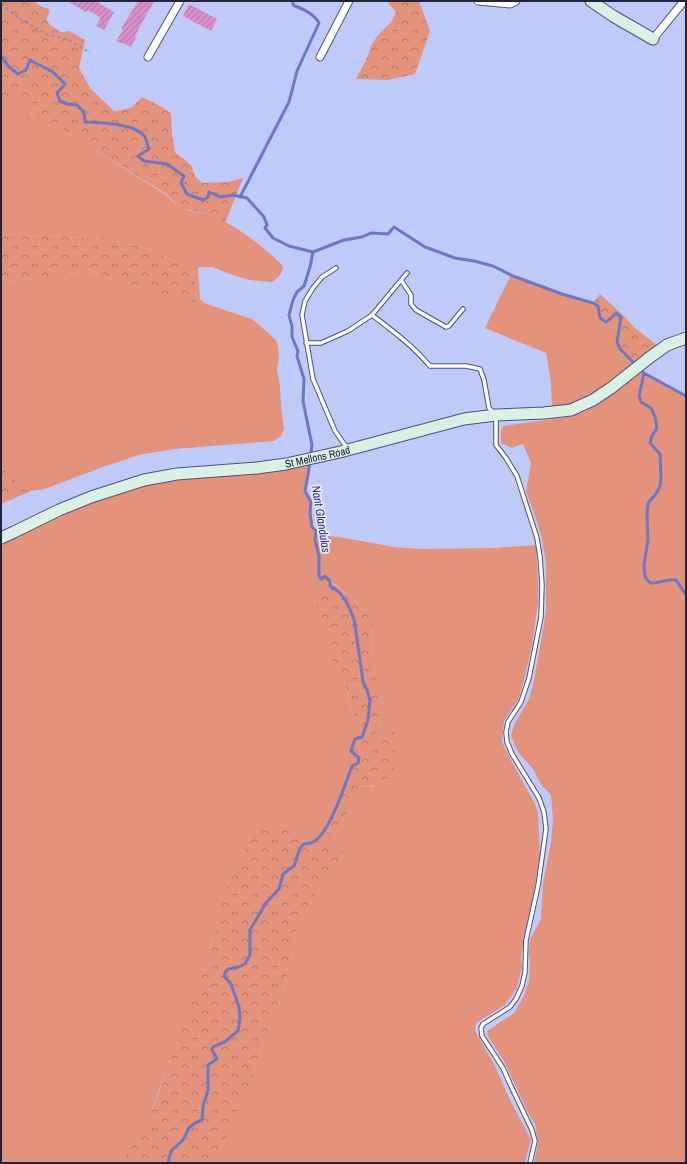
<svg xmlns="http://www.w3.org/2000/svg" width="687" height="1164" font-family="'Archivo Narrow',sans-serif">
	<style>
		.green { fill: #e3927c }
		.forest { fill: url(#forest-crowns) }
		.lines { fill: none; stroke-linecap: round; stroke-linejoin: round }
		.stream { stroke: #6d78c4; stroke-width: 3 }
		.building { fill: url(#building-hatch) }
		.lane-casing { stroke: #4a5284; stroke-width: 5.5 }
		.street-casing { stroke: #4a5284; stroke-width: 9 }
		.secondary-casing { stroke: #4a5284; stroke-width: 13 }
		.path { stroke: #868db3; stroke-width: 1.5; stroke-dasharray: 3 3; stroke-linecap: butt }
		.lane { stroke: #fff; stroke-width: 3.5 }
		.street { stroke: #fff; stroke-width: 7 }
		.secondary { stroke: #daf0e2; stroke-width: 11 }
		.labels { text-anchor: middle; stroke-width: 3.5; stroke-linejoin: round; paint-order: stroke }
		.street-label { font-size: 11px; fill: #21253b; stroke: #e9edff }
		.water-label { font-size: 12px; font-style: italic; fill: #292882; stroke: #e9edff }
	</style>
	<defs>
		<pattern id="forest-crowns" width="20" height="18" patternUnits="userSpaceOnUse"><rect width="20" height="18" fill="#e3927c"/><path d="M2 6a3 3 0 1 1 6 0M12 15a3 3 0 1 1 6 0" fill="none" stroke="#b87767"/></pattern>
		<pattern id="building-hatch" width="6" height="6" patternUnits="userSpaceOnUse"><rect width="6" height="6" fill="#d98ec7"/><path d="M-1 1l2-2M0 6l6-6M5 7l2-2" fill="none" stroke="#b074a3"/></pattern>
	</defs>
	<rect width="100%" height="100%" fill="#c0caf9"/>
	<path class="green" d="M 1,96 L 17,102 L 27,109 L 31,114 L 65,131 L 79,140 L 166,195 C 172,202 182,208 191,211 C 197,213 204,212 210,215 C 236,225 263,246 283,266 C 282,274 279,277 272,282 L 249,280 L 227,273 L 212,267 L 199,267 L 198,269 L 200,299 L 204,303 L 252,319 L 274,338 L 277,342 L 278,347 L 279,357 L 277,369 L 280,387 L 281,406 L 284,429 L 281,436 L 274,441 L 175,449 L 139,455 L 100,468 L 45,489 L 31,491 L 23,488 L 1,467 L 1,283 L 65,273 L 102,274 L 140,288 L 197,300 L 194,268 L 191,266 L 180,264 L 153,250 L 134,245 L 106,239 L 1,234 Z
		M 511,275 L 562,294 L 593,303 L 598,306 L 610,319 L 616,313 L 621,317 L 617,342 L 620,349 L 634,363 L 618,377 L 574,405 L 552,407 L 551,382 L 546,353 L 485,328 Z
		M 641,370 L 644,373 L 686,396 L 686,1163 L 534,1163 L 538,1143 L 535,1124 L 528,1113 L 505,1063 L 488,1036 L 487,1031 L 514,1013 L 523,998 L 529,981 L 530,962 L 529,951 L 530,939 L 541,919 L 543,883 L 551,842 L 553,820 L 551,795 L 541,784 L 533,769 L 518,752 L 511,736 L 514,725 L 529,699 L 533,685 L 543,630 L 546,609 L 546,564 L 542,539 L 537,522 L 526,491 L 531,463 L 523,444 L 512,448 L 501,443 L 501,431 L 503,426 L 567,417 L 584,412 L 602,402 Z
		M 309,465 L 305,491 L 311,502 L 310,513 L 312,527 L 316,531 L 316,535 L 339,537 L 394,547 L 421,549 L 494,548 L 536,545 L 538,579 L 538,603 L 532,645 L 524,680 L 519,698 L 504,721 L 502,742 L 513,764 L 535,804 L 538,812 L 540,854 L 532,904 L 521,956 L 522,967 L 517,988 L 505,1005 L 476,1023 L 475,1031 L 494,1064 L 511,1102 L 531,1139 L 525,1163 L 210,1163 L 237,1123 L 236,1104 L 249,1089 L 264,1041 L 285,987 L 290,965 L 295,933 L 310,904 L 332,869 L 346,852 L 332,842 L 360,787 L 374,786 L 394,729 L 377,736 L 383,705 L 380,688 L 374,670 L 371,652 L 373,623 L 365,608 L 325,576 L 322,578 C 321,589 315,592 314,601 L 331,639 L 333,650 L 333,661 L 344,680 L 355,724 L 364,731 L 358,763 L 352,766 L 335,813 L 330,821 L 329,831 L 324,837 L 321,836 L 306,840 L 300,840 L 289,828 L 255,825 L 228,885 L 221,894 L 218,918 L 207,961 L 184,1025 L 147,1122 L 122,1163 L 1,1163 L 1,544 L 8,541 L 78,508 L 118,494 L 161,481 Z"/>
	<path class="forest" d="M 1,1 L 33,1 L 42,7 L 49,9 L 49,13 L 46,20 L 51,26 L 61,32 L 69,31 L 85,40 L 79,68 L 90,88 L 114,111 L 131,108 L 142,97 L 155,103 L 171,113 L 172,134 L 175,152 L 191,165 L 195,176 L 202,183 L 228,182 L 243,178 L 225,223 L 208,214 L 181,208 L 166,194 L 79,140 L 65,131 L 40,120 L 17,102 L 1,96 Z
		M 389,1 L 419,1 L 430,31 L 415,74 L 388,80 L 356,79 L 367,58 L 371,46 L 378,35 L 392,21 L 396,12 L 388,3 Z
		M 1,234 L 106,239 L 134,245 L 153,250 L 180,264 L 191,266 L 194,268 L 197,300 L 191,303 L 140,288 L 102,274 L 65,273 L 1,283 Z
		M 600,294 L 626,318 L 635,328 L 658,346 L 634,363 C 630,358 623,354 620,349 C 614,340 621,327 621,317 L 616,313 L 610,319 L 606,322 L 600,318 L 598,306 L 593,303 Z
		M 1,467 L 23,488 L 31,491 L 1,504 Z
		M 325,576 L 330,581 L 365,608 L 371,616 L 373,623 L 371,652 L 374,670 L 380,688 L 383,705 L 377,735 L 394,729 C 395,751 403,777 376,785 C 371,786 365,786 360,787 L 332,842 L 346,852 L 332,869 L 310,904 L 295,933 L 290,965 L 285,987 L 264,1041 L 249,1089 L 237,1104 L 237,1123 L 210,1163 L 122,1163 L 147,1122 L 157,1097 L 207,961 L 218,918 L 221,894 L 228,885 L 255,825 L 282,825 L 289,828 L 300,840 C 308,840 312,838 317,832 L 324,837 L 329,831 L 330,821 L 335,813 L 352,766 L 358,763 L 359,758 L 351,751 L 355,739 L 362,737 L 364,731 L 355,724 L 344,680 L 333,661 L 333,650 L 331,639 L 314,601 C 315,591 321,589 322,578 Z"/>
	<g class="lines">
		<path class="stream" d="M 1,56 L 9,67 L 18,74 L 26,70 L 30,60 L 53,72 L 65,84 L 57,93 L 60,101 L 67,104 L 77,105 L 84,112 L 85,122 C 99,123 137,123 145,137 C 147,140 147,146 149,149 L 138,156 L 144,161 L 167,164 L 184,176 L 181,183 L 187,194 L 203,200 L 208,197 L 209,192 L 220,197 L 233,195 L 247,198 L 264,217 L 267,225 L 265,228 L 273,238 L 289,246 L 313,252 L 310,267 L 304,286 L 297,292 L 293,300 L 289,315 L 292,326 L 292,337 L 298,351 L 297,356 L 304,379 L 303,401 L 312,445 L 308,475 L 305,491 L 311,502 L 310,513 L 312,527 L 316,531 L 315,540 L 319,557 L 319,576 L 321,579 L 325,576 L 330,581 L 330,586 L 340,593 L 347,603 L 354,619 L 359,653 L 363,682 L 367,690 L 370,700 L 368,720 L 362,737 L 355,739 L 351,751 L 359,758 L 358,763 L 352,766 C 346,782 329,835 313,842 C 311,844 307,843 304,844 L 300,848 L 294,866 L 283,874 L 279,889 L 266,903 L 250,930 L 250,955 L 245,964 L 236,968 L 228,969 L 225,973 L 224,976 L 231,984 L 239,1007 L 240,1019 L 238,1031 L 226,1041 L 213,1047 L 212,1050 L 217,1059 L 208,1065 L 208,1090 L 203,1107 L 202,1120 L 195,1123 L 189,1128 L 183,1140 L 171,1151 L 168,1163
			M 240,197 L 289,102 L 297,71 L 319,23 C 313,13 303,9 293,5 L 293,1
			M 313,252 L 344,240 L 362,237 L 371,233 L 388,234 L 394,227 L 425,247 L 455,258 L 474,261 L 493,266 L 513,276 L 562,294 L 593,303 L 598,306 L 600,318 L 606,322 L 610,319 L 616,313 L 621,317 L 617,342 L 620,349 L 644,373 L 639,396 L 641,402 L 651,408 L 655,417 L 657,428 L 652,436 L 650,443 L 660,454 L 661,478 L 660,486 L 656,494 L 648,503 L 647,517 L 648,540 L 644,565 L 645,577 L 650,583 C 659,584 667,578 676,580 L 686,595
			M 644,373 L 686,396"/>
	</g>
	<path class="building" d="M 67,1 L 96,1 L 114,12 L 104,30 L 96,26 L 101,18 L 88,10 L 86,12 Z
		M 138,1 L 154,1 L 135,36 L 136,37 L 131,47 L 124,43 L 123,44 L 116,41 L 123,30 L 121,29 Z
		M 189,4 L 217,19 L 211,31 L 183,16 Z"/>
	<g class="lines">
		<g class="lane-casing">
			<path id="lane" d="M 336,268 L 322,277 L 313,288 L 305,301 L 302,315 L 313,379 L 335,431 L 347,448
				M 401,280 L 411,295 L 411,304 L 416,310 L 446,327 L 449,326 L 463,309
				M 372,315 L 407,273
				M 306,343 L 321,343 L 348,331 L 372,315 C 393,331 413,346 430,366 L 466,366 L 480,369 L 484,380 L 489,408 L 496,415 L 496,445 L 506,458 L 517,476 L 537,538 L 540,557 L 542,585 L 541,617 L 529,678 L 521,702 L 508,722 L 506,732 L 507,742 L 512,754 L 539,798 L 544,812 L 546,829 L 538,886 L 526,940 L 525,972 L 522,986 L 516,999 L 510,1007 L 483,1024 L 481,1028 L 482,1036 L 503,1068 L 511,1086 L 532,1130 L 535,1141 L 530,1163"/>
		</g>
		<g class="street-casing">
			<path id="street" d="M 478,1 L 510,4 L 516,1
				M 653,39 L 684,1
				M 148,57 L 180,1
				M 320,57 L 349,1"/>
		</g>
		<g class="secondary-casing">
			<g id="secondary">
				<path d="M 591,1 L 613,16 L 653,39"/>
				<path id="s1" d="M 1,538 L 14,532 L 59,510 L 91,497 L 144,480 L 177,474 L 257,468 L 286,464 L 340,452 L 464,419 L 496,415 L 544,413 L 571,410 L 593,400 L 611,388 L 649,358 L 667,345 L 686,338"/>
			</g>
		</g>
		<path class="path" d="M 1,4 L 23,21 L 49,35 L 71,41 L 90,53"/>
		<use href="#lane" class="lane"/>
		<use href="#street" class="street"/>
		<use href="#secondary" class="secondary"/>
	</g>
	<g class="labels">
		<g class="street-label">
			<text dy="4" stroke="none"><textPath href="#s1" startOffset="330">St Mellons Road</textPath></text>
		</g>
		<g class="water-label">
			<text transform="translate(321 519) rotate(81)" y="4">Nant Glandulas</text>
		</g>
	</g>
	<rect width="687" height="1164" fill="none" stroke="#21253b" stroke-width="4"/>
</svg>
